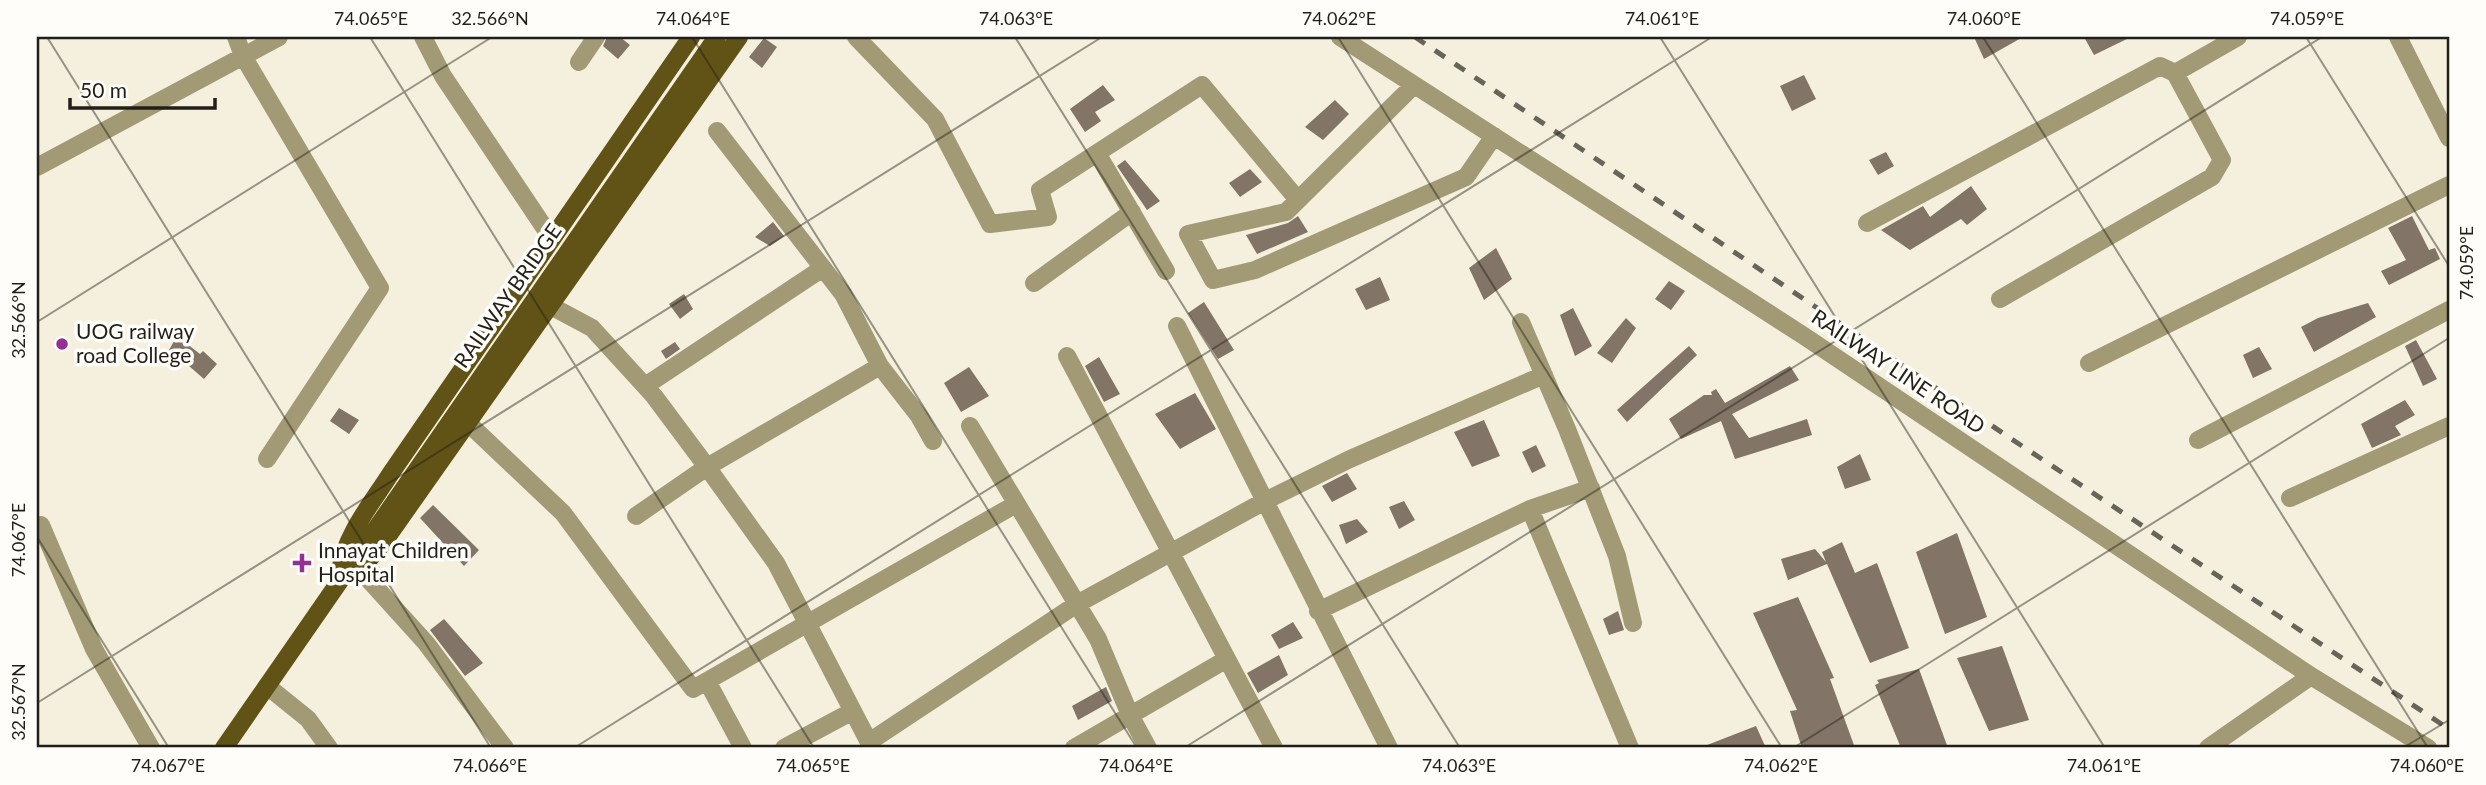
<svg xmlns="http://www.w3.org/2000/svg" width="2486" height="785" font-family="Lato,sans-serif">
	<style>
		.building { fill: #827466 }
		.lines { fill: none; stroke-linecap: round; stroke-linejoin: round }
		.minor { stroke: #a29a74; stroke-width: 18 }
		.major { stroke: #605315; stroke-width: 18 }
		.rail { stroke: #676459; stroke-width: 5; stroke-dasharray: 12 12; stroke-linecap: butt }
		.ticks { fill: none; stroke: #211f18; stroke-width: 2; stroke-opacity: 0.45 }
		.poi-dot { fill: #942f94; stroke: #fefdf9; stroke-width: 2.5 }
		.labels { text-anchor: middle; stroke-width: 7; stroke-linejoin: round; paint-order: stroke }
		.street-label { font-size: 21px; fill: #211f18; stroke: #fefdf9 }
		.poi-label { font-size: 21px; fill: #211f18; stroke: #fefdf9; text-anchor: start }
		.neatline { fill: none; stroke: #211f18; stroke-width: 2.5 }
		.ticks-label { font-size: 18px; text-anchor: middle; fill: #211f18 }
	</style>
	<rect width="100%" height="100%" fill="#f5f0dd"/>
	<path class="building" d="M 607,37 L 620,37 L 630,45 L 618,59 L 603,46 Z
		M 1974,37 L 2023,37 L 1984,59 Z
		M 2084,37 L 2131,37 L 2094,55 Z
		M 764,38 L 777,47 L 762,68 L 749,57 Z
		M 1804,75 L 1816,99 L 1792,111 L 1780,86 Z
		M 1103,85 L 1115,100 L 1095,112 L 1101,121 L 1085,132 L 1070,109 Z
		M 1335,100 L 1349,114 L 1323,140 L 1305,127 Z
		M 1886,152 L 1894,166 L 1878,175 L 1869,160 Z
		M 1125,160 L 1160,201 L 1147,210 L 1117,166 Z
		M 1250,169 L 1262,182 L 1240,197 L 1229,183 Z
		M 1971,186 L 1987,209 L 1967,225 L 1961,219 L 1910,250 L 1881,230 L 1923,206 L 1930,217 Z
		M 1298,216 L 1308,232 L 1257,254 L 1246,235 L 1288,223 Z
		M 2412,216 L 2429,250 L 2435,248 L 2440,259 L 2389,285 L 2381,271 L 2406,260 L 2388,228 Z
		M 773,222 L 784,236 L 770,246 L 755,237 Z
		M 1496,248 L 1512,279 L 1484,300 L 1469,268 Z
		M 1380,277 L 1390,300 L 1366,310 L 1355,289 Z
		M 1669,281 L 1685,291 L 1671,310 L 1655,299 Z
		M 684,294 L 693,309 L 680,319 L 669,304 Z
		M 1204,302 L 1234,350 L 1218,359 L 1188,313 Z
		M 2368,303 L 2376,317 L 2314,352 L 2301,327 L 2318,318 Z
		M 1573,308 L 1592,346 L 1575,356 L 1560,315 Z
		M 1626,318 L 1636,328 L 1612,363 L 1597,353 Z
		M 177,336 L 200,354 L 203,351 L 217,364 L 204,379 L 181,359 L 178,364 L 165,357 Z
		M 2416,340 L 2437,379 L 2423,386 L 2405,346 Z
		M 675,342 L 680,349 L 666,359 L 661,351 Z
		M 1689,346 L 1697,355 L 1627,422 L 1617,410 Z
		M 2259,347 L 2272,369 L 2253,378 L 2243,355 Z
		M 1099,357 L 1120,394 L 1104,402 L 1085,366 Z
		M 1790,366 L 1799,380 L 1732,414 L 1749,438 L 1807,419 L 1812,435 L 1735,459 L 1721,421 L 1681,439 L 1669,419 L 1704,395 L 1712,395 L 1711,392 L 1716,389 L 1725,403 Z
		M 969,367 L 989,396 L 961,412 L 944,383 Z
		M 1195,393 L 1216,429 L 1180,449 L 1155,414 Z
		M 2405,400 L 2415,415 L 2395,426 L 2401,435 L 2372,448 L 2361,424 Z
		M 339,408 L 359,420 L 349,434 L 330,421 Z
		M 1484,420 L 1500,456 L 1472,467 L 1454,432 Z
		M 1536,445 L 1546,466 L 1532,473 L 1522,452 Z
		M 1860,454 L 1871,480 L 1845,489 L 1837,467 Z
		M 1347,473 L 1357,489 L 1332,502 L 1322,486 Z
		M 1404,501 L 1415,520 L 1399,529 L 1389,507 Z
		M 433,505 L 479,550 L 464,566 L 420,518 Z
		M 1357,519 L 1368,532 L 1346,544 L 1339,525 Z
		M 1957,533 L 1987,617 L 1945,634 L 1916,552 Z
		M 1842,542 L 1855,573 L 1877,563 L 1909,648 L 1870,663 L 1827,564 L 1788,580 L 1781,559 L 1815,549 L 1826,562 L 1822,552 Z
		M 1798,597 L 1834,678 L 1830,679 L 1855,748 L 1802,748 L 1790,711 L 1797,710 L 1753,613 Z
		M 1618,611 L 1624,630 L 1609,635 L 1603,619 Z
		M 444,619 L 483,663 L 465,676 L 430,630 Z
		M 1293,622 L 1303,638 L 1279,649 L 1271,635 Z
		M 2002,646 L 2029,720 L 1989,731 L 1957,658 Z
		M 1279,655 L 1288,675 L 1258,693 L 1247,673 Z
		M 1919,669 L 1948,748 L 1901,748 L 1875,685 L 1879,683 L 1877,680 Z
		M 1106,687 L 1112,701 L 1078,720 L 1072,706 Z
		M 1756,726 L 1766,748 L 1702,748 L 1702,747 Z"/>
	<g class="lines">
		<path class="minor" d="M 236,37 L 243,56 L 380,288 L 267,459
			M 423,37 L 443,76 L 552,239
			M 856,37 L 935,119 L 990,224 L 1048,217 L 1040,190 L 1202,85 L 1298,200
			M 1340,37 L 1804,336 L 2311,676 L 2428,748
			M 2398,37 L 2449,138
			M 579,62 L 596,37
			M 1414,85 L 1286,212 L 1188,234 L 1213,280 L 1255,270 L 1466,177 L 1494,136
			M 717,131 L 843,294 L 880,366 L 919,416 L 933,441
			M 1097,153 L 1166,271
			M 37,167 L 279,37
			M 1867,223 L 2160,66 L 2175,73 L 2238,37
			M 1034,283 L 1132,212
			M 2000,299 L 2212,177 L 2222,160 L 2175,73
			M 549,305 L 592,328 L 654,396 L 707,467 L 776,563 L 872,748
			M 1521,322 L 1567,429 L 1617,556 L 1633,623
			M 1177,326 L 1389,748
			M 1067,356 L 1274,748
			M 2089,363 L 2449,185
			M 645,386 L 823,268
			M 468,423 L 563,513 L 693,689 L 707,681
			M 970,426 L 1098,639 L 1130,715 L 1148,748
			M 2198,440 L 2449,310
			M 2290,498 L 2449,426
			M 1530,509 L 1630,748
			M 636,516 L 707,467 L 880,366
			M 41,525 L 94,649 L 151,748
			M 360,570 L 426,643 L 505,748
			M 1318,611 L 1530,509 L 1591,488
			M 267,686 L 308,719 L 329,748
			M 869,742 L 1077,604 L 1263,502 L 1350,459 L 1544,375
			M 743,748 L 707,681 L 1016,504
			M 784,748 L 851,712
			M 1074,748 L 1227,659
			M 2208,748 L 2311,676"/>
		<path class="major" d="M 340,571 C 345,535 372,503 391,473 L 691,37
			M 351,575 L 360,570 L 383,543 L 739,37
			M 224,748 L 717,37"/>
		<path class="rail" d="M 1415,37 L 2016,442 L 2449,729"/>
	</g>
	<path class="ticks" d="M 47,37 L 491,748M 370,37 L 814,748M 692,37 L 1137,748M 1015,37 L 1460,748M 1338,37 L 1782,748M 1660,37 L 2105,748M 1983,37 L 2428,748M 2306,37 L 2449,266M 37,322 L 492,37M 37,537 L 169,748M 37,703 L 1102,37M 574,748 L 1712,37M 1184,748 L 2322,37M 1793,748 L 2449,338M 2403,748 L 2449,720"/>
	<g class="poi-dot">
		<circle cx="62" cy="344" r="7"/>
		<path d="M298.5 552.5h7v7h7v7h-7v7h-7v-7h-7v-7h7z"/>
	</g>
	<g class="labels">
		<g class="street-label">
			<text transform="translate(508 296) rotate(-55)" y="7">RAILWAY BRIDGE</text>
			<text transform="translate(1898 372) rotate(34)" y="7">RAILWAY LINE ROAD</text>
		</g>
		<g class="poi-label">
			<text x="76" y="339">UOG railway<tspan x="76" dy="24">road College</tspan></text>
			<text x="318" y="558">Innayat Children<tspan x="318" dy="24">Hospital</tspan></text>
		</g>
	</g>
	<rect width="2486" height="785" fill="none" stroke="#fefdf9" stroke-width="77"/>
	<path d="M70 98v10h145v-10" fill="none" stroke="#211f18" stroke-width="3.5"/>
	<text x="80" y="98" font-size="21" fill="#211f18" stroke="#fefdf9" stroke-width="5" paint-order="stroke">50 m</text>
	<rect x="38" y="38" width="2410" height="708" class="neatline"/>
	<g class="ticks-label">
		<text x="371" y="25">74.065°E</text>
		<text x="490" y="25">32.566°N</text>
		<text x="693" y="25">74.064°E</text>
		<text x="1016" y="25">74.063°E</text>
		<text x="1339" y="25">74.062°E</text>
		<text x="1662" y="25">74.061°E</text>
		<text x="1984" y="25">74.060°E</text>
		<text x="2307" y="25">74.059°E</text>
		<text transform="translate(2467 263) rotate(-90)" y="6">74.059°E</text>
		<text transform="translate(19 320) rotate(-90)" y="6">32.566°N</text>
		<text transform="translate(19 540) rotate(-90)" y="6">74.067°E</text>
		<text transform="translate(19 702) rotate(-90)" y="6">32.567°N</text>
		<text x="168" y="772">74.067°E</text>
		<text x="490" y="772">74.066°E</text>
		<text x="813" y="772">74.065°E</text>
		<text x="1136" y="772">74.064°E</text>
		<text x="1459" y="772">74.063°E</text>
		<text x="1781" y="772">74.062°E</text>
		<text x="2104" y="772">74.061°E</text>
		<text x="2427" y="772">74.060°E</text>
	</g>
</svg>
